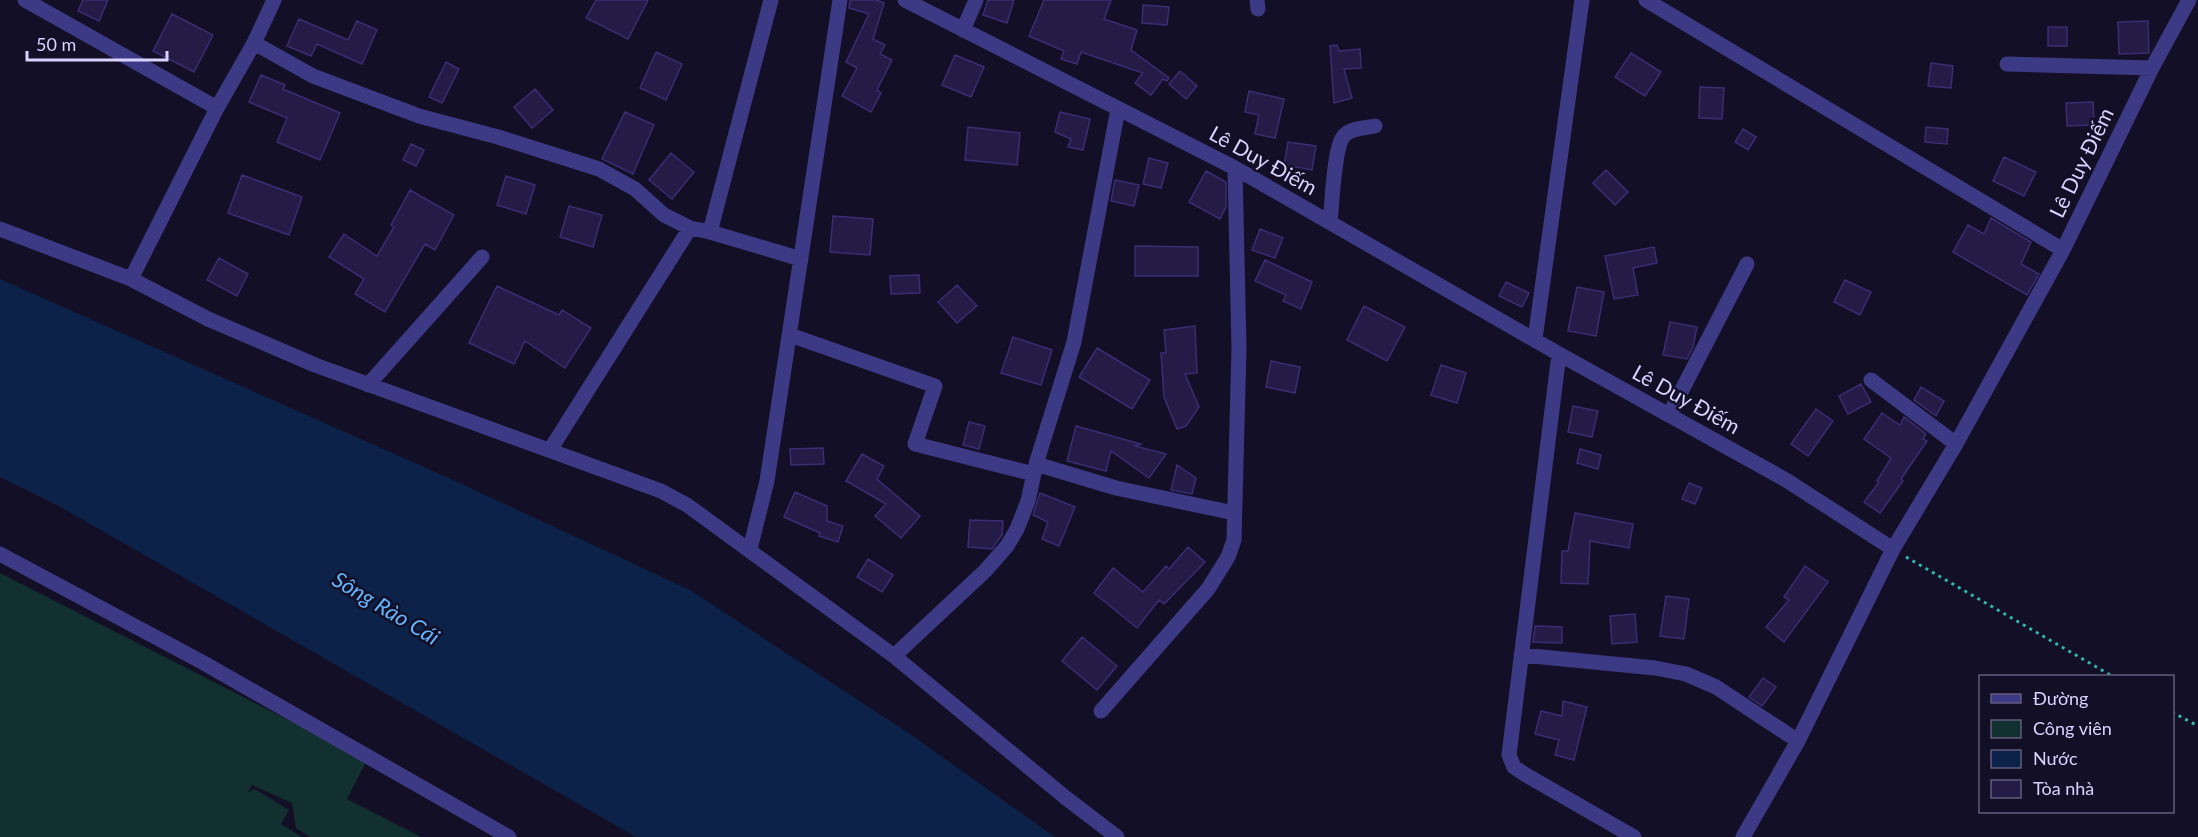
<svg xmlns="http://www.w3.org/2000/svg" width="2198" height="837" font-family="Lato,sans-serif">
	<style>
		.green { fill: #12302f }
		.water { fill: #0c2248 }
		.building { fill: #241b47; stroke: #3b2d73; stroke-width: 1.5 }
		.lines { fill: none; stroke-linecap: round; stroke-linejoin: round }
		.path { stroke: #2fb8b0; stroke-width: 3; stroke-dasharray: 3 4.5; stroke-linecap: butt }
		.minor { stroke: #3d3a85; stroke-width: 15 }
		.labels { text-anchor: middle; stroke-width: 5; stroke-linejoin: round; paint-order: stroke }
		.street-label { font-size: 21px; fill: #d9d4ff; stroke: #130f26 }
		.water-label { font-size: 22px; font-style: italic; fill: #62b6ff; stroke: #130f26 }
	</style>
	<rect width="100%" height="100%" fill="#130f26"/>
	<path class="green" d="M 0,573 L 367,760 L 347,799 L 421,837 L 310,837 L 296,828 L 292,803 L 252,785 L 248,792 L 255,789 L 289,810 L 281,824 L 302,837 L 0,837 Z"/>
	<path class="water" d="M 0,279 L 451,479 L 690,590 L 910,734 L 1055,837 L 636,837 L 57,505 L 0,477 Z"/>
	<path class="building" d="M 83,0 L 108,0 L 99,21 L 78,11 Z
		M 596,0 L 648,0 L 628,39 L 586,18 Z
		M 850,0 L 876,0 L 884,3 L 873,39 L 885,45 L 880,54 L 892,60 L 877,90 L 881,93 L 871,112 L 842,96 L 857,68 L 846,62 L 869,14 L 849,8 Z
		M 988,0 L 1014,0 L 1007,23 L 983,15 Z
		M 1044,0 L 1111,0 L 1104,19 L 1137,30 L 1131,50 L 1169,78 L 1167,81 L 1163,79 L 1151,95 L 1135,83 L 1143,73 L 1081,52 L 1077,64 L 1061,59 L 1064,51 L 1029,36 Z
		M 1143,5 L 1169,7 L 1167,25 L 1142,23 Z
		M 172,14 L 213,35 L 194,72 L 153,51 Z
		M 299,19 L 348,40 L 357,21 L 377,30 L 362,64 L 317,44 L 311,56 L 287,46 Z
		M 2148,21 L 2149,53 L 2119,54 L 2118,22 Z
		M 2048,27 L 2067,27 L 2067,46 L 2048,46 Z
		M 1337,45 L 1339,51 L 1360,49 L 1361,68 L 1344,69 L 1352,98 L 1334,103 L 1330,46 Z
		M 656,52 L 682,64 L 666,100 L 640,88 Z
		M 1631,53 L 1661,72 L 1645,96 L 1615,77 Z
		M 955,55 L 984,67 L 971,97 L 942,85 Z
		M 446,62 L 459,69 L 442,103 L 429,97 Z
		M 1931,63 L 1953,66 L 1951,88 L 1928,86 Z
		M 1180,71 L 1197,86 L 1186,99 L 1169,84 Z
		M 261,75 L 285,85 L 283,89 L 340,113 L 320,160 L 277,142 L 287,118 L 249,102 Z
		M 1700,87 L 1724,88 L 1722,119 L 1699,118 Z
		M 535,89 L 553,110 L 532,128 L 514,107 Z
		M 1249,91 L 1284,99 L 1275,138 L 1255,134 L 1259,115 L 1245,112 Z
		M 2093,102 L 2094,125 L 2067,126 L 2066,103 Z
		M 625,112 L 654,125 L 633,174 L 602,159 Z
		M 1060,112 L 1090,119 L 1083,150 L 1068,147 L 1071,139 L 1055,132 Z
		M 968,127 L 1020,133 L 1017,165 L 965,160 Z
		M 1926,127 L 1948,129 L 1947,144 L 1925,142 Z
		M 1743,129 L 1756,137 L 1748,150 L 1735,142 Z
		M 1288,142 L 1316,146 L 1312,170 L 1284,165 Z
		M 411,144 L 424,150 L 416,166 L 403,160 Z
		M 671,153 L 694,172 L 672,199 L 649,180 Z
		M 2004,157 L 2036,172 L 2024,196 L 1993,181 Z
		M 1149,158 L 1168,163 L 1161,188 L 1143,184 Z
		M 1606,170 L 1628,192 L 1615,205 L 1593,183 Z
		M 1206,171 L 1226,182 L 1226,207 L 1220,219 L 1189,202 Z
		M 242,175 L 302,197 L 289,235 L 228,213 Z
		M 506,176 L 535,185 L 526,214 L 497,205 Z
		M 1115,180 L 1139,185 L 1134,206 L 1111,201 Z
		M 410,190 L 454,215 L 435,250 L 425,244 L 385,312 L 355,294 L 364,279 L 329,257 L 344,234 L 377,256 L 394,227 L 391,225 Z
		M 569,206 L 602,215 L 593,247 L 560,237 Z
		M 833,216 L 873,219 L 870,255 L 830,252 Z
		M 1991,218 L 2031,242 L 2021,264 L 2039,274 L 2027,295 L 1953,252 L 1968,225 L 1984,234 Z
		M 1260,229 L 1283,238 L 1275,258 L 1252,250 Z
		M 1135,246 L 1198,247 L 1198,276 L 1135,276 Z
		M 1654,247 L 1657,263 L 1633,268 L 1638,295 L 1614,299 L 1605,256 Z
		M 219,258 L 248,274 L 237,296 L 207,280 Z
		M 1265,260 L 1312,282 L 1301,309 L 1283,301 L 1286,295 L 1255,281 Z
		M 919,275 L 920,293 L 891,294 L 890,276 Z
		M 1845,280 L 1871,292 L 1860,315 L 1834,302 Z
		M 1506,282 L 1529,293 L 1522,307 L 1499,296 Z
		M 957,285 L 977,306 L 957,323 L 938,302 Z
		M 497,286 L 559,315 L 562,310 L 591,328 L 565,368 L 525,341 L 514,364 L 469,343 Z
		M 1577,287 L 1604,292 L 1596,336 L 1568,331 Z
		M 1364,306 L 1405,327 L 1387,361 L 1347,340 Z
		M 1670,322 L 1697,327 L 1693,347 L 1687,359 L 1663,355 Z
		M 1195,326 L 1197,373 L 1185,374 L 1199,407 L 1186,426 L 1177,429 L 1164,397 L 1161,353 L 1166,353 L 1164,330 Z
		M 1013,337 L 1052,350 L 1041,385 L 1001,373 Z
		M 1097,348 L 1150,380 L 1132,409 L 1079,377 Z
		M 1271,361 L 1300,367 L 1295,393 L 1266,387 Z
		M 1441,365 L 1466,373 L 1457,403 L 1431,395 Z
		M 1861,384 L 1871,402 L 1848,414 L 1839,396 Z
		M 1921,387 L 1944,401 L 1936,416 L 1914,400 Z
		M 1573,406 L 1598,411 L 1592,437 L 1568,432 Z
		M 1816,409 L 1833,421 L 1808,456 L 1791,444 Z
		M 1882,413 L 1900,425 L 1904,417 L 1926,434 L 1923,439 L 1927,441 L 1901,479 L 1903,481 L 1880,513 L 1864,502 L 1879,482 L 1877,481 L 1891,458 L 1864,439 Z
		M 969,422 L 985,426 L 979,449 L 963,445 Z
		M 1076,426 L 1141,444 L 1135,446 L 1166,454 L 1149,478 L 1111,451 L 1106,471 L 1067,461 Z
		M 823,448 L 824,464 L 791,465 L 790,449 Z
		M 1580,449 L 1601,455 L 1598,469 L 1577,463 Z
		M 862,454 L 884,466 L 877,479 L 920,516 L 901,538 L 875,516 L 886,504 L 846,481 Z
		M 1177,465 L 1196,478 L 1192,494 L 1171,490 Z
		M 1689,483 L 1702,488 L 1695,504 L 1682,499 Z
		M 795,492 L 827,506 L 827,521 L 843,526 L 838,542 L 819,536 L 820,533 L 784,517 Z
		M 1040,493 L 1075,507 L 1059,546 L 1042,539 L 1048,522 L 1033,515 Z
		M 1575,513 L 1633,524 L 1629,548 L 1590,541 L 1588,584 L 1561,583 L 1562,551 L 1568,551 Z
		M 970,520 L 1003,521 L 1002,535 L 992,549 L 968,547 Z
		M 1188,547 L 1205,562 L 1164,604 L 1159,600 L 1137,628 L 1094,593 L 1113,568 L 1143,592 L 1166,566 L 1169,569 Z
		M 868,559 L 893,575 L 882,592 L 857,577 Z
		M 1805,566 L 1828,582 L 1784,642 L 1766,627 L 1789,600 L 1784,597 Z
		M 1666,596 L 1689,599 L 1684,639 L 1660,636 Z
		M 1635,614 L 1637,642 L 1612,644 L 1610,616 Z
		M 1535,626 L 1562,627 L 1562,643 L 1533,642 Z
		M 1082,637 L 1117,666 L 1097,690 L 1062,661 Z
		M 1763,678 L 1776,687 L 1762,706 L 1749,697 Z
		M 1563,701 L 1587,707 L 1574,760 L 1555,755 L 1559,740 L 1535,734 L 1541,711 L 1562,716 Z"/>
	<g class="lines">
		<path class="path" d="M 1906,557 L 2112,676
			M 2172,712 L 2198,726"/>
		<path class="minor" d="M 25,0 L 217,108
			M 274,0 L 254,43 L 217,108 L 131,279 L 208,319 L 315,365 L 661,491 L 687,505 L 894,656 L 1066,798 L 1117,837
			M 905,0 L 1235,168 L 1559,354 L 1786,480 L 1893,549 L 1956,444 L 2063,250 L 2152,68 L 2189,0
			M 1257,0 L 1258,9
			M 1646,0 L 2063,250
			M 963,30 L 976,0
			M 254,43 L 313,76 L 419,116 L 498,137 L 599,169 L 635,189 L 664,215 L 690,228 L 710,232 L 801,259
			M 2007,64 L 2152,68
			M 1330,222 C 1332,205 1334,149 1343,137 C 1349,128 1365,128 1375,126
			M 0,229 L 131,279
			M 710,232 L 771,0
			M 790,335 L 935,386 L 915,444 L 1034,474
			M 1535,339 L 1582,0
			M 1559,354 L 1509,755 L 1514,767 L 1526,775 L 1634,837
			M 1871,380 L 1956,444
			M 368,385 L 482,257
			M 1669,415 L 1747,264
			M 550,450 L 690,228
			M 1036,464 L 1116,488 L 1234,513
			M 750,549 L 767,481 L 840,0
			M 0,554 L 202,662 L 509,837
			M 1521,655 L 1655,668 L 1686,674 L 1716,687 L 1798,741
			M 894,656 L 985,571 L 1007,546 L 1017,529 L 1028,501 L 1036,464 L 1074,342 L 1118,109
			M 1101,711 L 1208,589 L 1228,557 L 1234,540 L 1239,348 L 1235,168
			M 1743,837 L 1798,741 L 1893,549"/>
	</g>
	<g class="labels">
		<g class="street-label">
			<text transform="translate(1263 161) rotate(29)" y="7">Lê Duy Điếm</text>
			<text transform="translate(2082 163) rotate(-64)" y="7">Lê Duy Điếm</text>
			<text transform="translate(1686 400) rotate(29)" y="7">Lê Duy Điếm</text>
		</g>
		<g class="water-label">
			<text transform="translate(386 608) rotate(31)" y="8">Sông Rào Cái</text>
		</g>
	</g>
	<rect x="1979" y="675" width="195" height="138" fill="#130f26" stroke="#625e7d" stroke-width="1.5"/>
	<rect x="1991" y="694" width="30" height="9" fill="#3d3a85" stroke="#625e7d" stroke-width="1.5"/>
	<text x="2033" y="705" font-size="18" fill="#d9d4ff">Đường</text>
	<rect x="1991" y="720" width="30" height="18" fill="#12302f" stroke="#625e7d" stroke-width="1.5"/>
	<text x="2033" y="735" font-size="18" fill="#d9d4ff">Công viên</text>
	<rect x="1991" y="750" width="30" height="18" fill="#0c2248" stroke="#625e7d" stroke-width="1.5"/>
	<text x="2033" y="765" font-size="18" fill="#d9d4ff">Nước</text>
	<rect x="1991" y="780" width="30" height="18" fill="#241b47" stroke="#625e7d" stroke-width="1.5"/>
	<text x="2033" y="795" font-size="18" fill="#d9d4ff">Tòa nhà</text>
	<path d="M27 51v9h140v-9" fill="none" stroke="#d9d4ff" stroke-width="3"/>
	<text x="36" y="51" font-size="18" fill="#d9d4ff" stroke="#130f26" stroke-width="4.5" paint-order="stroke">50 m</text>
</svg>
